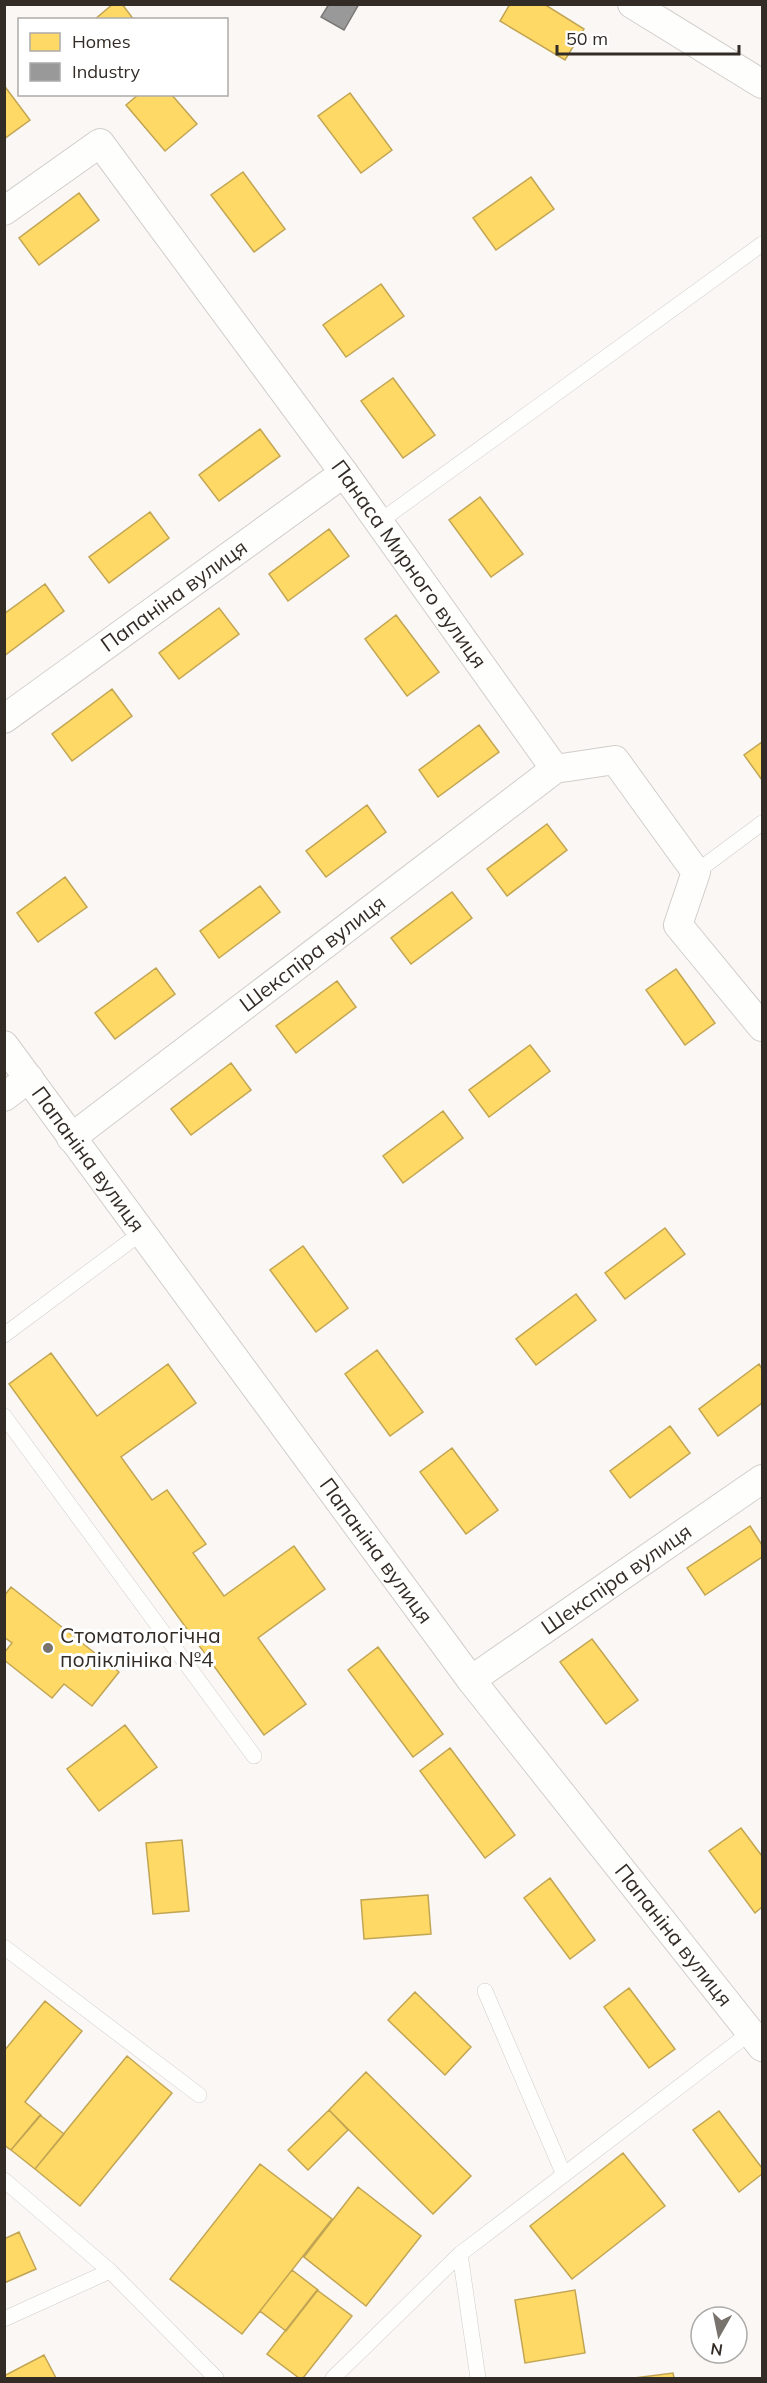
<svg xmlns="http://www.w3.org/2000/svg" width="767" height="2383" font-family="Mulish,sans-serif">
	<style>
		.homes { fill: #ffd966; stroke: #c2a553; stroke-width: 1.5 }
		.industry { fill: #999; stroke: #7a7876; stroke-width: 1.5 }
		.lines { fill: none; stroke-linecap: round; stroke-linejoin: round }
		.lane-casing { stroke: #d2ceca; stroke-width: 16 }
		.street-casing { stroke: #d2ceca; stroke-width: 30 }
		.lane { stroke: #fefefd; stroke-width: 15 }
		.street { stroke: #fefefd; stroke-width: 28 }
		.poi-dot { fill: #79736e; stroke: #fff; stroke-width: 2 }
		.labels { text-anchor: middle; stroke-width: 6; stroke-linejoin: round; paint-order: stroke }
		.street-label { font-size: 21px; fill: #332c26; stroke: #fff }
		.poi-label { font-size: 21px; fill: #332c26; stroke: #fff; text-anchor: start }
	</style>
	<rect width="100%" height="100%" fill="#faf7f4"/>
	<path class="homes" d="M 113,4 L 122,4 L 134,20 L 94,20 Z
		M 510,4 L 544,4 L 584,29 L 565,60 L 500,21 Z
		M 6,88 L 30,120 L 4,139 L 4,89 Z
		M 350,93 L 392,150 L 361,173 L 318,116 Z
		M 139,94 L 171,94 L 197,124 L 165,151 L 126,105 Z
		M 243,172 L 285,229 L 254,252 L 211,195 Z
		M 531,177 L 554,209 L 496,250 L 473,218 Z
		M 79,193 L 99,220 L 39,265 L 19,238 Z
		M 381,284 L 404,316 L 346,357 L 323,325 Z
		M 393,378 L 435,435 L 403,458 L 361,401 Z
		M 260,429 L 280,456 L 219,501 L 199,475 Z
		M 480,497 L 523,554 L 491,577 L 449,520 Z
		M 150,512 L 169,538 L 109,583 L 89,557 Z
		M 329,529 L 349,556 L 288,601 L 269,574 Z
		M 45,584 L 64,611 L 4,656 L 4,614 Z
		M 219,608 L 239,634 L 179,679 L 159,653 Z
		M 396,615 L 439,672 L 407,696 L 365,639 Z
		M 112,689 L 132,716 L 72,761 L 52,734 Z
		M 479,725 L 499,752 L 438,797 L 419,770 Z
		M 762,742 L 762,780 L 744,755 Z
		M 367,805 L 386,832 L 326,877 L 306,851 Z
		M 547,824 L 567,850 L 507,896 L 487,869 Z
		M 65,877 L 87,907 L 38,942 L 17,913 Z
		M 260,886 L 280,912 L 219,958 L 200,931 Z
		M 452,892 L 472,918 L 411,964 L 391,938 Z
		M 156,968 L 175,994 L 115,1039 L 95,1013 Z
		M 676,969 L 715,1023 L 685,1045 L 646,990 Z
		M 337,981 L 356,1007 L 296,1053 L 276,1026 Z
		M 530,1045 L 550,1071 L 489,1117 L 469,1090 Z
		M 231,1063 L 251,1090 L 191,1135 L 171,1109 Z
		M 443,1111 L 463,1138 L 403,1183 L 383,1156 Z
		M 665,1228 L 685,1254 L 625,1299 L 605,1273 Z
		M 303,1246 L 348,1308 L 316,1332 L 270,1270 Z
		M 576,1294 L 596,1320 L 536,1365 L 516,1339 Z
		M 377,1350 L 423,1412 L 390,1436 L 345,1374 Z
		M 51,1353 L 97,1416 L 168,1364 L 196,1403 L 121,1457 L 152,1500 L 167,1490 L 206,1544 L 193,1553 L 224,1596 L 294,1546 L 325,1589 L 258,1638 L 306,1704 L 264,1735 L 9,1384 Z
		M 759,1364 L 762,1369 L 762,1403 L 718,1436 L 699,1409 Z
		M 670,1426 L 690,1453 L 630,1498 L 610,1471 Z
		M 452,1448 L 498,1510 L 466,1534 L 420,1472 Z
		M 750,1526 L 762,1545 L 762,1557 L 705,1595 L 687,1568 Z
		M 11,1587 L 119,1672 L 92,1706 L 64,1684 L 52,1698 L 4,1660 L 4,1653 L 12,1643 L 4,1637 L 4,1596 Z
		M 592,1639 L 638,1700 L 606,1724 L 560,1662 Z
		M 378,1647 L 443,1734 L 413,1757 L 348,1670 Z
		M 125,1725 L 157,1767 L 99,1811 L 67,1769 Z
		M 450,1748 L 515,1835 L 485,1858 L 420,1771 Z
		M 741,1828 L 762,1856 L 762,1907 L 755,1913 L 709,1851 Z
		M 182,1840 L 189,1911 L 153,1914 L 146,1843 Z
		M 550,1878 L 595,1940 L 570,1959 L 524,1898 Z
		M 428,1895 L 431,1934 L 364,1939 L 361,1900 Z
		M 629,1988 L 675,2049 L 649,2068 L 604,2007 Z
		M 415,1992 L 471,2047 L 445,2075 L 388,2020 Z
		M 45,2001 L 82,2031 L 25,2102 L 41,2115 L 11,2150 L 4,2145 L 4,2051 Z
		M 127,2056 L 172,2093 L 80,2206 L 35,2169 Z
		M 366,2072 L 471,2176 L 433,2214 L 329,2110 Z
		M 329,2110 L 348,2130 L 308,2170 L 288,2150 Z
		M 719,2111 L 762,2168 L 762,2174 L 739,2192 L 693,2130 Z
		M 40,2115 L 64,2134 L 35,2169 L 11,2150 Z
		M 623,2153 L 665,2206 L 572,2279 L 530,2226 Z
		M 260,2164 L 332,2219 L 242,2334 L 170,2279 Z
		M 358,2187 L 421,2236 L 366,2306 L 304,2257 Z
		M 19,2232 L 36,2269 L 4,2283 L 4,2239 Z
		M 292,2270 L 318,2290 L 286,2331 L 260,2311 Z
		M 317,2290 L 352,2316 L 303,2378 L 299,2378 L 267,2354 Z
		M 575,2290 L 585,2353 L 525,2363 L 515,2300 Z
		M 44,2355 L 56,2378 L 4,2378 L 4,2376 Z
		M 673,2373 L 674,2378 L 634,2378 Z"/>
	<path class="industry" d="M 329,4 L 359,4 L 344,30 L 321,17 Z"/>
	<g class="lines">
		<g class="lane-casing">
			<path id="lane" d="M 379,522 L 762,244
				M 696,872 L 762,823
				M 4,1335 L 141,1233
				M 4,1416 L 254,1756
				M 4,1947 L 199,2095
				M 485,1991 L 564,2175
				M 4,2180 L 110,2271
				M 460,2254 L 478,2378
				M 4,2319 L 110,2271 L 216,2378
				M 333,2378 L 460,2254 L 751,2032"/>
		</g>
		<g class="street-casing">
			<g id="street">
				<path d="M 632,4 L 762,84"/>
				<path id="s1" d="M 4,211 L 100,143 L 344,473 L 555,769"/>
				<path id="s2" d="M 4,719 L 344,473"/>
				<path id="s3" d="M 4,1045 L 471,1680 L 762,2047"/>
				<path d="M 4,1097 L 29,1078"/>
				<path id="s4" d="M 71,1138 L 555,769 L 615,760 L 696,872 L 678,925 L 762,1027"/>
				<path id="s5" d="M 471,1680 L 762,1479"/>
			</g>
		</g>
		<use href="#lane" class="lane"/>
		<use href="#street" class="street"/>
	</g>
	<circle class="poi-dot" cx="48" cy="1648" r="6"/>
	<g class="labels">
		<g class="street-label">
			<text dy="7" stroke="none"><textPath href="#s1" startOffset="640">Панаса Мирного вулиця</textPath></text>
			<text dy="7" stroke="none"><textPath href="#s2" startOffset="210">Папаніна вулиця</textPath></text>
			<text dy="7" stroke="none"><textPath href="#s4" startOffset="304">Шекспіра вулиця</textPath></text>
			<text dy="7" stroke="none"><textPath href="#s3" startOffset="142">Папаніна вулиця</textPath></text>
			<text dy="7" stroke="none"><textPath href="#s3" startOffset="628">Папаніна вулиця</textPath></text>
			<text dy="7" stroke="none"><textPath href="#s5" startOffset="177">Шекспіра вулиця</textPath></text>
			<text dy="7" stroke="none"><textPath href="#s3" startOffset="1114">Папаніна вулиця</textPath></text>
		</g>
		<g class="poi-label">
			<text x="60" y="1643">Стоматологічна<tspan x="60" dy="24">поліклініка №4</tspan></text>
		</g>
	</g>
	<rect width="767" height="2383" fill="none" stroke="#332c26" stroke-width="12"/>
	<rect x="18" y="18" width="210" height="78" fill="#ffffff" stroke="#adaba8" stroke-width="1.5"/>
	<rect x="30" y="33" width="30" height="18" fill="#ffd966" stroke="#adaba8" stroke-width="1.5"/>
	<text x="72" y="48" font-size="18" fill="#332c26">Homes</text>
	<rect x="30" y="63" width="30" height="18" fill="#999999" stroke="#adaba8" stroke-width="1.5"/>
	<text x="72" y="78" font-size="18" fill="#332c26">Industry</text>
	<g transform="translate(719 2335) rotate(189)"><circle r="28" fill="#ffffff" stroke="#adaba8" stroke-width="1.5"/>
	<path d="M0-4.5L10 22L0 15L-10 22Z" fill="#79736e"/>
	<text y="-9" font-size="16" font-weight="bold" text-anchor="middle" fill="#332c26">N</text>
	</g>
	<path d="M557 45v9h182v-9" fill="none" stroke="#332c26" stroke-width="3"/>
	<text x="566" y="45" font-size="18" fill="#332c26" stroke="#ffffff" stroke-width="4.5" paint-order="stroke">50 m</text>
</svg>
